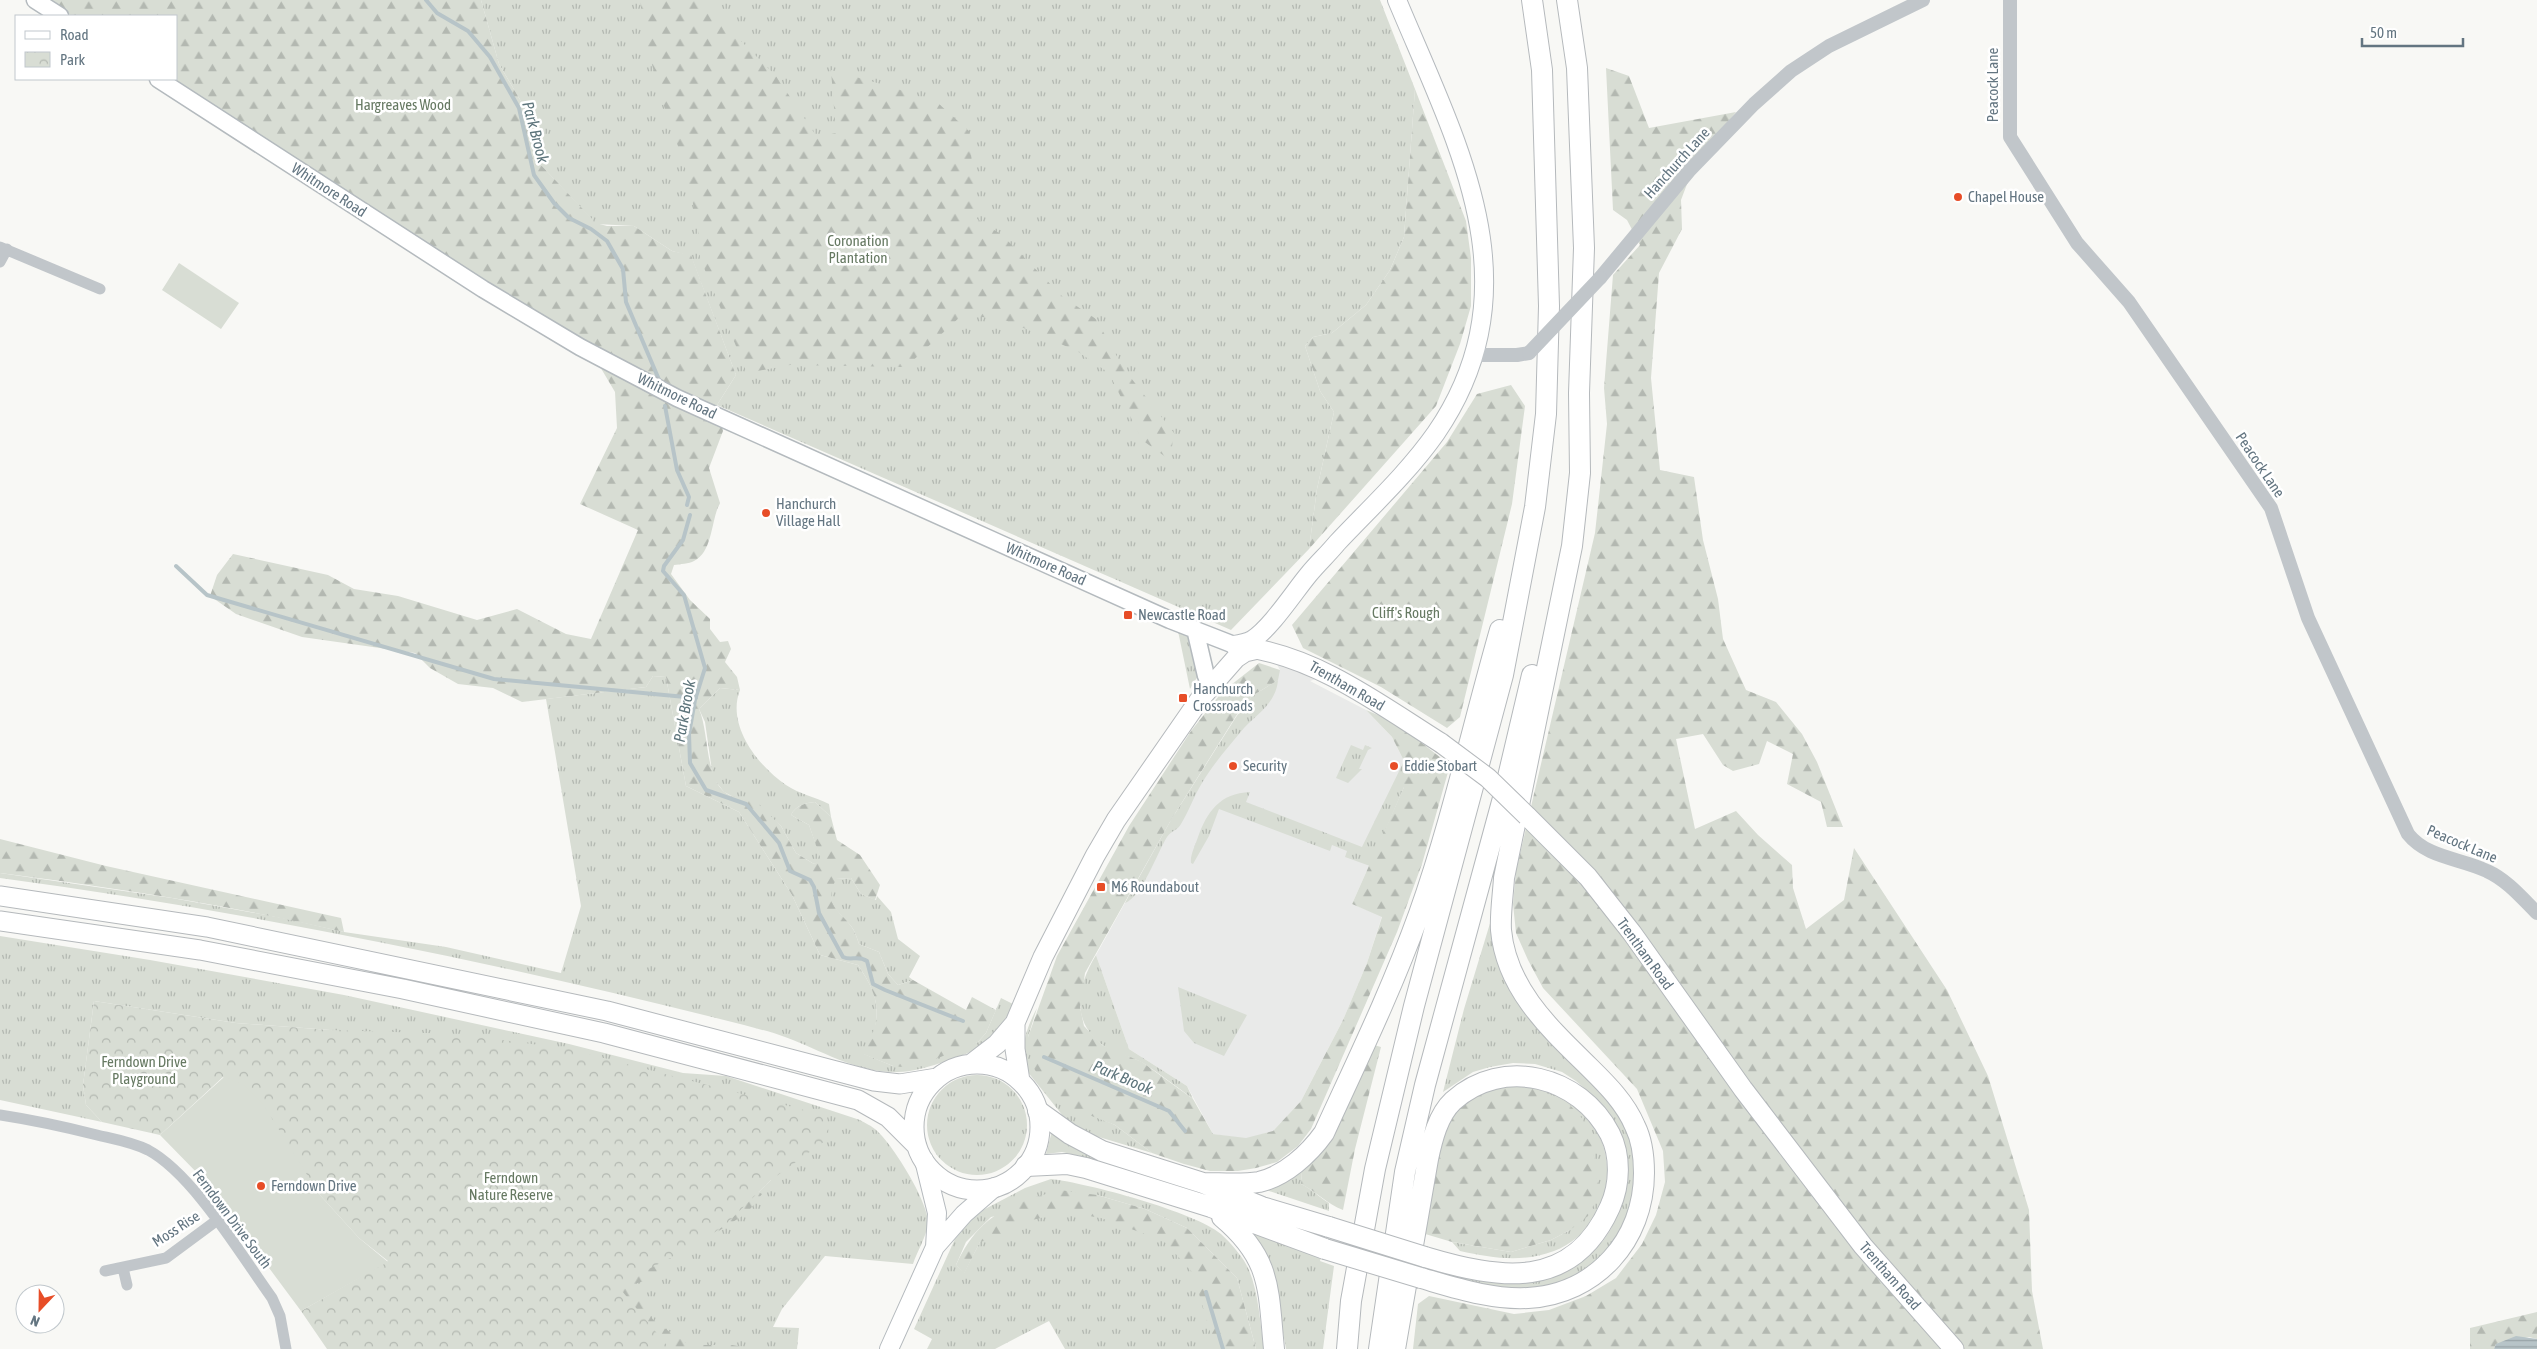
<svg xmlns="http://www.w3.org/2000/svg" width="2537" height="1349" font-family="'Asap Condensed',sans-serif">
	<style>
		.built { fill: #e9eae9 }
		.grass { fill: url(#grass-tufts) }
		.forest { fill: url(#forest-firs) }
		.park { fill: url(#park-crowns) }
		.pitch { fill: #d8ddd4 }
		.water { fill: url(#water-rules) }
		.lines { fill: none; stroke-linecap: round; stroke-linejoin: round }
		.stream { stroke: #b7c4c8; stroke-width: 4 }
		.secondary-casing { stroke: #b4babe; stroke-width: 19 }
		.primary-casing { stroke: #b5babe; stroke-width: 20 }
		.trunk-casing { stroke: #b5b9bc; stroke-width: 21 }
		.motorway-casing { stroke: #b5b9bc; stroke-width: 22 }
		.minor { stroke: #c1c6ca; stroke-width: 11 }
		.tertiary { stroke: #c1c6ca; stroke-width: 14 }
		.secondary { stroke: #fff; stroke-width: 16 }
		.primary { stroke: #fff; stroke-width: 18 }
		.trunk { stroke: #fff; stroke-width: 19 }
		.motorway { stroke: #fff; stroke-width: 20 }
		.trunk-bridge-casing { stroke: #b5b9bc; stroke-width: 21; stroke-linecap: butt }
		.motorway-bridge-casing { stroke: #b5b9bc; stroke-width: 22; stroke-linecap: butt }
		.tertiary-bridge { stroke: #c1c6ca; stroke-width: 14 }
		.trunk-bridge { stroke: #fff; stroke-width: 19 }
		.motorway-bridge { stroke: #fff; stroke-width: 20 }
		.poi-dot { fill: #e74d27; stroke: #fff; stroke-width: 2 }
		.labels { text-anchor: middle; stroke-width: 5; stroke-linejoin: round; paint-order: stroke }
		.street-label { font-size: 15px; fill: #637581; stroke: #fff }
		.park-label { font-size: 15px; fill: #667962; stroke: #fff }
		.poi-label { font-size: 15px; fill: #637581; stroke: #fff; text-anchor: start }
		.water-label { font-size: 16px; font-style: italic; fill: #5e757c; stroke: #fff }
	</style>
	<defs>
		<pattern id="grass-tufts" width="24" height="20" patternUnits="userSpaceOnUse" patternTransform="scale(1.25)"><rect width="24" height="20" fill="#d8ddd4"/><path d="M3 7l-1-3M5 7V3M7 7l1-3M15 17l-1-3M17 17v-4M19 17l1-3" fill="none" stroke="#b3b8b1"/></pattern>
		<pattern id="forest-firs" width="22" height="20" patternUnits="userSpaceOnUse" patternTransform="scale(1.25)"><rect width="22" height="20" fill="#d8ddd4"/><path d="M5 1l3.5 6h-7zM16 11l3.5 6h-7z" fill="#b3b8b1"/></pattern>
		<pattern id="park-crowns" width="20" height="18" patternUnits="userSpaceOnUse" patternTransform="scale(1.25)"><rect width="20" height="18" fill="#d8ddd4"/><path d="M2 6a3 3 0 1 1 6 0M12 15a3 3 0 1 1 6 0" fill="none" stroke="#b3b8b1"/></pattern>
		<pattern id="water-rules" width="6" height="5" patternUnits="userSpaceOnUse" patternTransform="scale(1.25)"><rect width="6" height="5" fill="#b7c4c8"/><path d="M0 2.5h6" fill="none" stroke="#98a4a8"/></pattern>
	</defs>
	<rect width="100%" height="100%" fill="#f8f8f5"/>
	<path class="built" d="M 1275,661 L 1319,678 L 1310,681 L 1366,710 L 1392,737 L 1404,761 L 1404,787 L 1352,904 L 1382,916 L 1367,963 L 1343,1020 L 1301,1101 L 1273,1131 L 1246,1139 L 1213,1134 L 1187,1086 L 1129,1049 L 1096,955 L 1171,820 L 1280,670 Z"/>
	<path class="grass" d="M 481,0 L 1380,0 L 1415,89 L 1404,237 L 1390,270 L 1366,305 L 1332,333 L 1313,337 L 1305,346 L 1320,391 L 1334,412 L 1317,489 L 1309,549 L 1231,630 L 717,405 L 736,375 L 691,256 L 672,251 L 634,226 L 596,224 L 540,164 L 532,120 L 499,64 Z
		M 1178,631 L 1190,637 L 1201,671 L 1190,689 Z
		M 653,676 L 666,677 L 686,786 L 739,812 L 792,895 L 820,955 L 858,965 C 874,989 881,1003 874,1033 C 873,1040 867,1047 864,1054 L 893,1066 L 978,1042 L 986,1033 L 1001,998 L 1013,1004 C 996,1040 985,1048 947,1061 C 931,1066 911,1073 894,1072 C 855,1072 821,1050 785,1037 C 772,1032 758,1029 744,1025 C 499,963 251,912 0,878 L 0,873 L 172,898 L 288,919 L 344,932 L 446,947 L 561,973 L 581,906 L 546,699 L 646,687 Z
		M 1278,680 C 1276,703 1258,713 1244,728 C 1229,746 1214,763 1202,783 C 1194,796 1189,811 1181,824 C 1178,830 1171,831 1167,837 C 1157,853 1142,897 1125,903 L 1171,820 L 1236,717 L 1252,696 Z
		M 720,688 L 740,690 C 726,725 758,766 786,785 C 799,794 815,797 829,804 L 831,817 L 815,802 C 805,803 796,805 791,815 L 809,825 L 822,861 L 814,864 L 796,853 L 781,826 L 767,814 L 724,792 L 713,778 L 705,722 L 699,709 Z
		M 1351,745 L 1363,750 L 1365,745 L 1372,748 L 1368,750 L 1359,769 L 1362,769 L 1348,783 L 1336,778 Z
		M 1404,761 L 1404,787 L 1370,866 L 1345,857 L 1347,851 L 1332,845 L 1330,851 L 1219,809 L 1209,836 L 1193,864 L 1191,863 C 1190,855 1195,846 1198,837 C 1207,812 1220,793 1250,792 L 1246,802 L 1362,847 Z
		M 851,878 L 861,894 L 876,900 L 877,896 L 891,912 L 898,939 L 920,956 L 909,977 L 913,980 L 898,985 L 888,974 L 879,952 L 859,944 C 857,938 855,931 851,926 C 837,909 824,905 835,879 Z
		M 1491,920 L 1494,938 L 1621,1112 C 1632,1139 1638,1160 1637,1190 C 1636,1197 1632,1205 1630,1211 C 1614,1254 1577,1284 1531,1288 C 1494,1292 1457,1279 1423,1269 L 1426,1261 L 1465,1273 L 1579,1263 L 1603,1241 L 1611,1229 L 1625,1194 L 1627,1173 L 1620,1135 L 1612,1117 L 1601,1103 L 1576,1081 L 1562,1072 L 1535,1064 L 1513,1063 L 1490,1067 L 1473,1072 L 1443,1092 L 1464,1009 Z
		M 0,936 L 150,960 L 344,995 L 569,1044 L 683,1073 L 726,1076 L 860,1120 C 865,1123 872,1126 876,1130 C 892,1143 930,1204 928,1224 C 926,1237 917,1252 913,1264 L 825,1256 L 782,1309 L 773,1327 L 799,1328 L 797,1349 L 670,1349 L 617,1285 L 725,1225 L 771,1180 L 330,1030 L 236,1023 L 94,1001 L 83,1085 L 86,1105 L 102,1122 L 0,1100 Z
		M 1096,955 L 1129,1049 L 1187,1086 L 1193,1099 C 1177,1087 1160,1074 1143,1063 C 1130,1056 1113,1053 1101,1044 C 1070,1019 1078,985 1096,955 Z
		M 1178,987 L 1247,1015 L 1224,1056 L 1194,1043 L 1184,1031 Z
		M 1037,1008 L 1028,1037 L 1099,1118 L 1115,1125 L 1152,1153 L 1089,1134 L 1077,1127 L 1063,1116 L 1027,1071 C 1019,1048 1026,1029 1037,1008 Z
		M927 1125a50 50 0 1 1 100 0a50 50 0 1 1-100 0Z
		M 1526,1082 C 1540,1088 1564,1095 1576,1103 C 1580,1107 1584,1114 1588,1118 C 1624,1161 1607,1231 1554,1251 C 1522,1263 1492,1258 1460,1251 L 1452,1242 L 1511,1252 L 1551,1240 L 1570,1230 L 1500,1087 Z
		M 1052,1131 L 1085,1154 L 1326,1229 L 1080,1156 L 1062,1152 L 1046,1154 Z
		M 1302,1171 L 1301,1184 C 1312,1189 1319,1197 1329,1203 L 1329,1211 L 1266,1190 L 1286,1181 Z
		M 1051,1179 C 1087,1183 1195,1212 1221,1234 C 1231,1243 1244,1258 1249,1270 C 1259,1294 1260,1324 1264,1349 L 1256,1349 L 1237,1278 L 1187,1228 L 1145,1209 L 1097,1195 L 991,1217 L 966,1242 L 956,1265 L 964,1273 L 980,1242 L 1001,1226 L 1096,1204 L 1184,1242 L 1233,1349 L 1065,1349 L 1049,1321 L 995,1349 L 927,1349 L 932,1339 L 914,1329 L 955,1239 L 967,1224 L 983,1210 L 1025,1188 Z
		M 1250,1230 L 1322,1255 L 1320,1261 L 1334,1266 L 1323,1349 L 1286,1349 L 1270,1261 L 1263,1247 Z"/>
	<path class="forest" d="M 46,0 L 481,0 L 499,64 L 532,120 L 540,164 L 596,223 L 607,226 L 634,226 L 672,251 L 691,255 L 736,375 L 717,405 L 723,431 L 709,468 L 720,503 C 711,519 713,552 694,561 C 689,564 680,564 674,565 L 671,574 L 690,600 L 710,619 L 710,629 L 720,642 L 728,641 L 731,649 L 725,662 L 737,677 L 740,690 L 720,688 L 699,709 C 712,738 701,806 751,797 L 781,826 L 796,853 L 814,864 L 821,860 L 809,825 L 791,815 C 796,805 805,803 815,802 L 831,817 L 837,840 L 860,855 L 880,885 L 875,900 L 861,894 L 851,878 L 836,879 C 824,905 838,909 851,926 C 855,931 857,938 859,944 L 879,952 L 888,974 L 898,985 L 913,980 L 966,1010 L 972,997 L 996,1010 L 986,1033 L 978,1042 L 913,1068 L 893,1066 L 863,1054 C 883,1018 881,999 858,965 L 820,955 L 792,895 L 739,812 L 686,786 L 666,677 L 653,676 L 646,687 L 522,702 L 493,688 L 458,684 L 430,668 L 415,653 L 302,637 L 236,614 L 210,596 L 217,575 L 233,554 L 328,575 L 354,589 L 398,596 L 477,620 L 517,609 L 566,634 L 591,639 L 638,530 L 580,504 L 617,428 L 615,392 L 586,343 L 489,285 L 169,79 L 176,79 L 176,16 L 72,16 Z
		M 640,0 L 705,0 L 713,5 L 738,38 L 776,76 L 817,137 L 836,133 L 831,70 L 895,88 L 939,104 L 969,131 L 977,219 L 1002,235 L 1063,297 L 1096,319 L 1124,369 L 1174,433 L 1170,460 L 1142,440 L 1109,373 L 1077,351 L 1000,318 L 961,316 L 906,367 L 790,365 L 747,373 L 700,258 L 698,227 L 684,162 L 664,106 L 646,44 Z
		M 1606,68 L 1629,76 L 1649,128 L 1736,112 L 1695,163 L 1681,200 L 1682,229 L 1659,273 L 1651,378 L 1660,470 L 1694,477 L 1703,540 L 1718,599 L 1723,639 L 1746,690 L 1776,702 L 1802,734 L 1817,762 L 1843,827 L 1827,827 L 1821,802 L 1787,784 L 1793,754 L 1767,741 L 1759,764 L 1733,771 L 1723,765 L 1703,734 L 1676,739 L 1695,829 L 1736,811 L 1758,835 L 1792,865 L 1793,888 L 1806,929 L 1844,900 L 1854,848 L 1947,990 L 1988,1076 L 2029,1210 L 2032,1291 L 2043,1349 L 1413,1349 L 1418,1304 L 1429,1296 L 1514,1314 L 1549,1310 L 1586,1296 L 1616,1278 L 1642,1244 L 1656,1215 L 1665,1182 L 1663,1151 L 1637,1089 L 1543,988 L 1528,960 L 1516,933 L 1513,904 L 1516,871 L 1595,533 L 1607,424 L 1604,388 L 1613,275 L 1640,245 L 1627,220 L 1613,210 Z
		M 1415,89 L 1466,221 L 1471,258 L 1471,306 L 1460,344 L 1436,406 L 1309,549 L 1317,489 L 1334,412 L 1320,391 L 1305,346 L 1313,337 L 1332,333 L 1366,305 L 1390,270 L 1404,237 Z
		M 1511,385 L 1525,406 L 1512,504 L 1460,717 L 1447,728 L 1381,687 L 1303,648 L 1292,625 L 1447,442 L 1477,394 Z
		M 1259,663 L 1280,670 L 1278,680 L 1252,696 L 1236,716 L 1171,820 L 1085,973 L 1080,1007 L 1084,1026 L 1102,1045 L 1142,1062 L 1193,1099 L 1213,1134 L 1246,1138 L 1273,1131 L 1301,1101 L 1343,1020 L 1367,963 L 1382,917 L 1352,904 L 1404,787 L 1404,761 L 1392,737 L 1366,710 L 1395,722 L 1450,765 L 1422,864 L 1397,932 L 1311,1129 L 1298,1146 L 1277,1162 L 1256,1168 L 1238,1171 L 1210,1171 L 1184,1164 L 1152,1153 L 1115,1125 L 1071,1108 L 1044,1085 L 1032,1065 L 1028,1037 L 1057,956 L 1129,826 L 1191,731 L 1222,692 Z
		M 0,839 L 106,866 L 341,918 L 344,932 C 230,905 115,888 0,873 Z
		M 1370,1044 L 1381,1047 L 1355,1149 L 1343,1210 C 1327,1204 1317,1192 1301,1184 L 1302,1171 L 1319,1156 L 1331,1139 Z
		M 1500,1087 L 1535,1088 L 1567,1102 L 1590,1127 L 1599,1194 L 1588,1216 L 1570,1230 L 1551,1240 L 1511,1252 L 1452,1242 L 1422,1233 C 1429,1200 1436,1127 1462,1105 C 1473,1096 1487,1091 1500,1087 Z
		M 737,1180 L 762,1194 L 747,1213 L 698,1244 L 678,1264 L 650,1279 L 629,1286 L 654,1321 L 689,1345 L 732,1345 L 754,1349 L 650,1349 L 551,1217 Z
		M 1060,1190 L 1097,1195 L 1145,1209 L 1187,1228 L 1237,1278 L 1256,1349 L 1215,1349 L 1193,1273 L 1164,1241 L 1101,1218 L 1067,1212 L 1032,1220 L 998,1237 L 980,1242 L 964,1274 L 956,1265 C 979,1215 1009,1204 1060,1190 Z
		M 2537,1312 L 2537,1339 L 2529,1337 L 2496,1344 L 2494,1349 L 2470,1349 L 2470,1328 Z"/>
	<path class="park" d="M 94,1001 L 236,1023 L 330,1030 L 457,1034 L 569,1049 L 827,1116 L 829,1138 L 771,1180 L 725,1225 L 698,1244 L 617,1285 L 670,1349 L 327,1349 L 301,1311 L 388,1261 L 359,1238 L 319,1194 L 303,1171 L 223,1077 L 160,1135 L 102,1122 L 86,1105 L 83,1085 Z"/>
	<path class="pitch" d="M 179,263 L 239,303 L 221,329 L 162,290 Z
		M 224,1077 L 243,1084 L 263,1104 L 319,1194 L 359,1238 L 388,1262 L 301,1311 L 203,1179 L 160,1135 Z"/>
	<path class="water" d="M 2516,1336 L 2537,1339 L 2537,1349 L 2494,1349 L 2496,1344 Z"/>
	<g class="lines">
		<path class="stream" d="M 426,0 L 437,13 L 468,31 L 490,57 L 519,108 L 534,175 L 554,203 L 569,218 L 591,229 L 607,241 L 623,269 L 626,302 L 660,382
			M 665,406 L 677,470 L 689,497 L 687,505
			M 690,515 L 683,540 L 664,566 L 663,571 L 684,595 L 705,668 L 695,700 L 689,734 L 690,763 L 706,790 L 746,804 L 779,843 L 790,871 L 810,880 L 814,887 L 819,913 L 843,957 C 851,961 858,955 867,961 L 873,984 L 885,990 L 963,1021
			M 176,566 L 207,595 L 494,679 L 696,698
			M 1044,1057 L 1169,1111 L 1185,1131
			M 1206,1292 L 1223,1349"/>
		<g class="secondary-casing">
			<path id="secondary" d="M 35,0 L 60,16
				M 158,79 L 483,289 L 580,347 L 677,398 L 1170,620 L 1234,645
				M 1195,629 L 1206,676"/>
		</g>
		<g class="primary-casing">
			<path id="primary" d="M 1234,645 C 1240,644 1246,643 1252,640 C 1271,628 1294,592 1309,574 C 1318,563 1328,554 1337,543 C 1370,508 1408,473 1436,433 C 1537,285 1457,144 1397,0
				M 924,1160 L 937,1213 L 935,1247
				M 889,1349 L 935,1247 L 964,1214 L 995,1187"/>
		</g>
		<g class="trunk-casing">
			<path id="trunk" d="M 1245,647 C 1319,658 1379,704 1441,743
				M 1527,816 L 1588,877 L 1632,933 L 1743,1089 L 1863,1246 L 1954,1349
				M 0,896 L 207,927 L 607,1011 L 874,1081 L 900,1084 L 937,1078
				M 0,921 L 200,950 L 403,989 L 604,1033 L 858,1100 L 888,1117 L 917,1146
				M 1015,1023 L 1015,1049 L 1020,1081
				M 971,1064 L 997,1044 L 1015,1023 L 1043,957 L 1095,856 L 1116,820 L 1200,699 L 1236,658 L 1245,652 L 1258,649
				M914 1127a63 63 0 1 1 126 0a63 63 0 1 1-126 0Z"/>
		</g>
		<g class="motorway-casing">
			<path id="motorway" d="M 1038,1111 L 1070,1134 L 1102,1151 L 1203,1183 L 1262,1207 L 1329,1227
				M 1026,1166 L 1067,1164 L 1086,1168 L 1211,1207 L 1325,1249
				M 1203,1183 C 1221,1183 1242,1185 1259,1182 C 1285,1176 1309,1154 1324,1133 C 1357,1061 1392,989 1419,914 C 1452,821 1473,724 1500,630
				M 1222,1217 C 1272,1259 1268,1289 1274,1349
				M 1421,1278 C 1456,1288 1492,1300 1528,1298 C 1596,1294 1644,1240 1644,1173 C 1644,1158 1642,1140 1635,1126 C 1624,1100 1603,1081 1584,1062 C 1546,1025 1506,986 1501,930 C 1500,914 1503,895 1504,878 L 1572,546 L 1580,473 L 1579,393 L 1584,248 L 1577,68 L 1567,0
				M 1347,1349 L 1351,1301 L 1375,1169 L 1414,1006 L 1503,675 L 1535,507 L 1546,414 L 1549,306 L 1542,70 L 1532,0
				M 1379,1349 L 1405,1172 L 1425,1085 L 1503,798 L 1532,675
				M 1395,1349 L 1428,1159 C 1432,1140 1438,1115 1453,1101 C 1503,1056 1580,1076 1610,1134 C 1621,1156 1620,1185 1610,1207 C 1572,1292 1499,1279 1425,1257"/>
		</g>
		<path class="minor" d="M 0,247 L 100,289
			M 0,262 L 7,249
			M 0,1115 C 33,1120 65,1127 97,1135 C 114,1139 132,1142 148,1150 C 193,1174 241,1255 272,1298 L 280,1316 L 286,1349
			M 123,1268 L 127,1285
			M 105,1271 L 166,1258 L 216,1221"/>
		<path class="tertiary" d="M 2010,0 L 2010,137 L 2077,243 L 2129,302 L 2271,508 L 2308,618 L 2408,834 C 2427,858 2460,858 2487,871 C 2507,880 2522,898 2537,913
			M 1600,278 L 1689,171 L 1754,104 L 1791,71 L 1829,46 L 1923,0
			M 1474,355 L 1517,355 L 1529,353"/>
		<use href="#secondary" class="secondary"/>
		<use href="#primary" class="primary"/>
		<use href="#trunk" class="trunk"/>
		<use href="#motorway" class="motorway"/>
		<g class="trunk-bridge-casing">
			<path id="trunk-bridge" d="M 1441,743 L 1488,778 L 1527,816"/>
		</g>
		<g class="motorway-bridge-casing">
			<path id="motorway-bridge" d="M 1329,1227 L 1425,1257
				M 1325,1249 L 1421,1278"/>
		</g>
		<path class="tertiary-bridge" d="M 1529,353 L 1600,278"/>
		<use href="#trunk-bridge" class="trunk-bridge"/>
		<use href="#motorway-bridge" class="motorway-bridge"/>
	</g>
	<g class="poi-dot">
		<circle cx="1958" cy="197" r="5"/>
		<circle cx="766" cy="513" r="5"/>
		<rect x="1123" y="610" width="10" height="10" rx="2.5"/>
		<rect x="1178" y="693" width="10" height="10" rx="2.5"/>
		<circle cx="1233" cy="766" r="5"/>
		<circle cx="1394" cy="766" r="5"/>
		<rect x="1096" y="882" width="10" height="10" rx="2.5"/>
		<circle cx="261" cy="1186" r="5"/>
	</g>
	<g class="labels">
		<g class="street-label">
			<text transform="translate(1993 85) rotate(-90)" y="5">Peacock Lane</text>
			<text transform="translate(1677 163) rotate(-48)" y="5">Hanchurch Lane</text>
			<text transform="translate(329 190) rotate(33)" y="5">Whitmore Road</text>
			<text transform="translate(677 396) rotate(26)" y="5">Whitmore Road</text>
			<text transform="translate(2260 465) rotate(56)" y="5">Peacock Lane</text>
			<text transform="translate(1046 564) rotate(24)" y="5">Whitmore Road</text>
			<text transform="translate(1347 686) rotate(30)" y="5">Trentham Road</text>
			<text transform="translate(2462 844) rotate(23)" y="5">Peacock Lane</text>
			<text transform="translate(1645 954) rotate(54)" y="5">Trentham Road</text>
			<text transform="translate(232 1219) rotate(53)" y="5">Ferndown Drive South</text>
			<text transform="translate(176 1229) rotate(-33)" y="5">Moss Rise</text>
			<text transform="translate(1890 1276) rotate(49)" y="5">Trentham Road</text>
		</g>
		<g class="park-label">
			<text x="403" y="110">Hargreaves Wood</text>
			<text x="858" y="246">Coronation<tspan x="858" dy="17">Plantation</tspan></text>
			<text x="1406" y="618">Cliff's Rough</text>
			<text x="144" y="1067">Ferndown Drive<tspan x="144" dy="17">Playground</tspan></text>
			<text x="511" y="1183">Ferndown<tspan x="511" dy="17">Nature Reserve</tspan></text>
		</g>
		<g class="poi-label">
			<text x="1968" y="202">Chapel House</text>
			<text x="776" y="509">Hanchurch<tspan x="776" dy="17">Village Hall</tspan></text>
			<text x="1138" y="620">Newcastle Road</text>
			<text x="1193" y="694">Hanchurch<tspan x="1193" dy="17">Crossroads</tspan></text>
			<text x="1243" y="771">Security</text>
			<text x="1404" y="771">Eddie Stobart</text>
			<text x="1111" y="892">M6 Roundabout</text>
			<text x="271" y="1191">Ferndown Drive</text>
		</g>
		<g class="water-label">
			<text transform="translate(536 132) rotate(75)" y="6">Park Brook</text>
			<text transform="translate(684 711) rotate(-80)" y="6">Park Brook</text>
			<text transform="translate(1123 1077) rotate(23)" y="6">Park Brook</text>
		</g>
	</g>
	<rect x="15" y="15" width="162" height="65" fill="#ffffff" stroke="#c1c8cd"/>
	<rect x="25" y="31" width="25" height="8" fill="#ffffff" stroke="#c1c8cd"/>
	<text x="60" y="40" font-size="15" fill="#637581">Road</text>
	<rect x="25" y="52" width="25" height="15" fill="url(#park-crowns)" stroke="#c1c8cd"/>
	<text x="60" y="65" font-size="15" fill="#637581">Park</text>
	<g transform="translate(40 1309) rotate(202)"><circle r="24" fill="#ffffff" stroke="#c1c8cd"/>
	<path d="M0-4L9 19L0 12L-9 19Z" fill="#e74d27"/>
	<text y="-8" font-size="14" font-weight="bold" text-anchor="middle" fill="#637581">N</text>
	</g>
	<path d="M2362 38v8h101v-8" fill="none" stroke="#637581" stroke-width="2.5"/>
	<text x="2370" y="38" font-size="15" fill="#637581" stroke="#ffffff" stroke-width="4" paint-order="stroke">50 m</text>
</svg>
